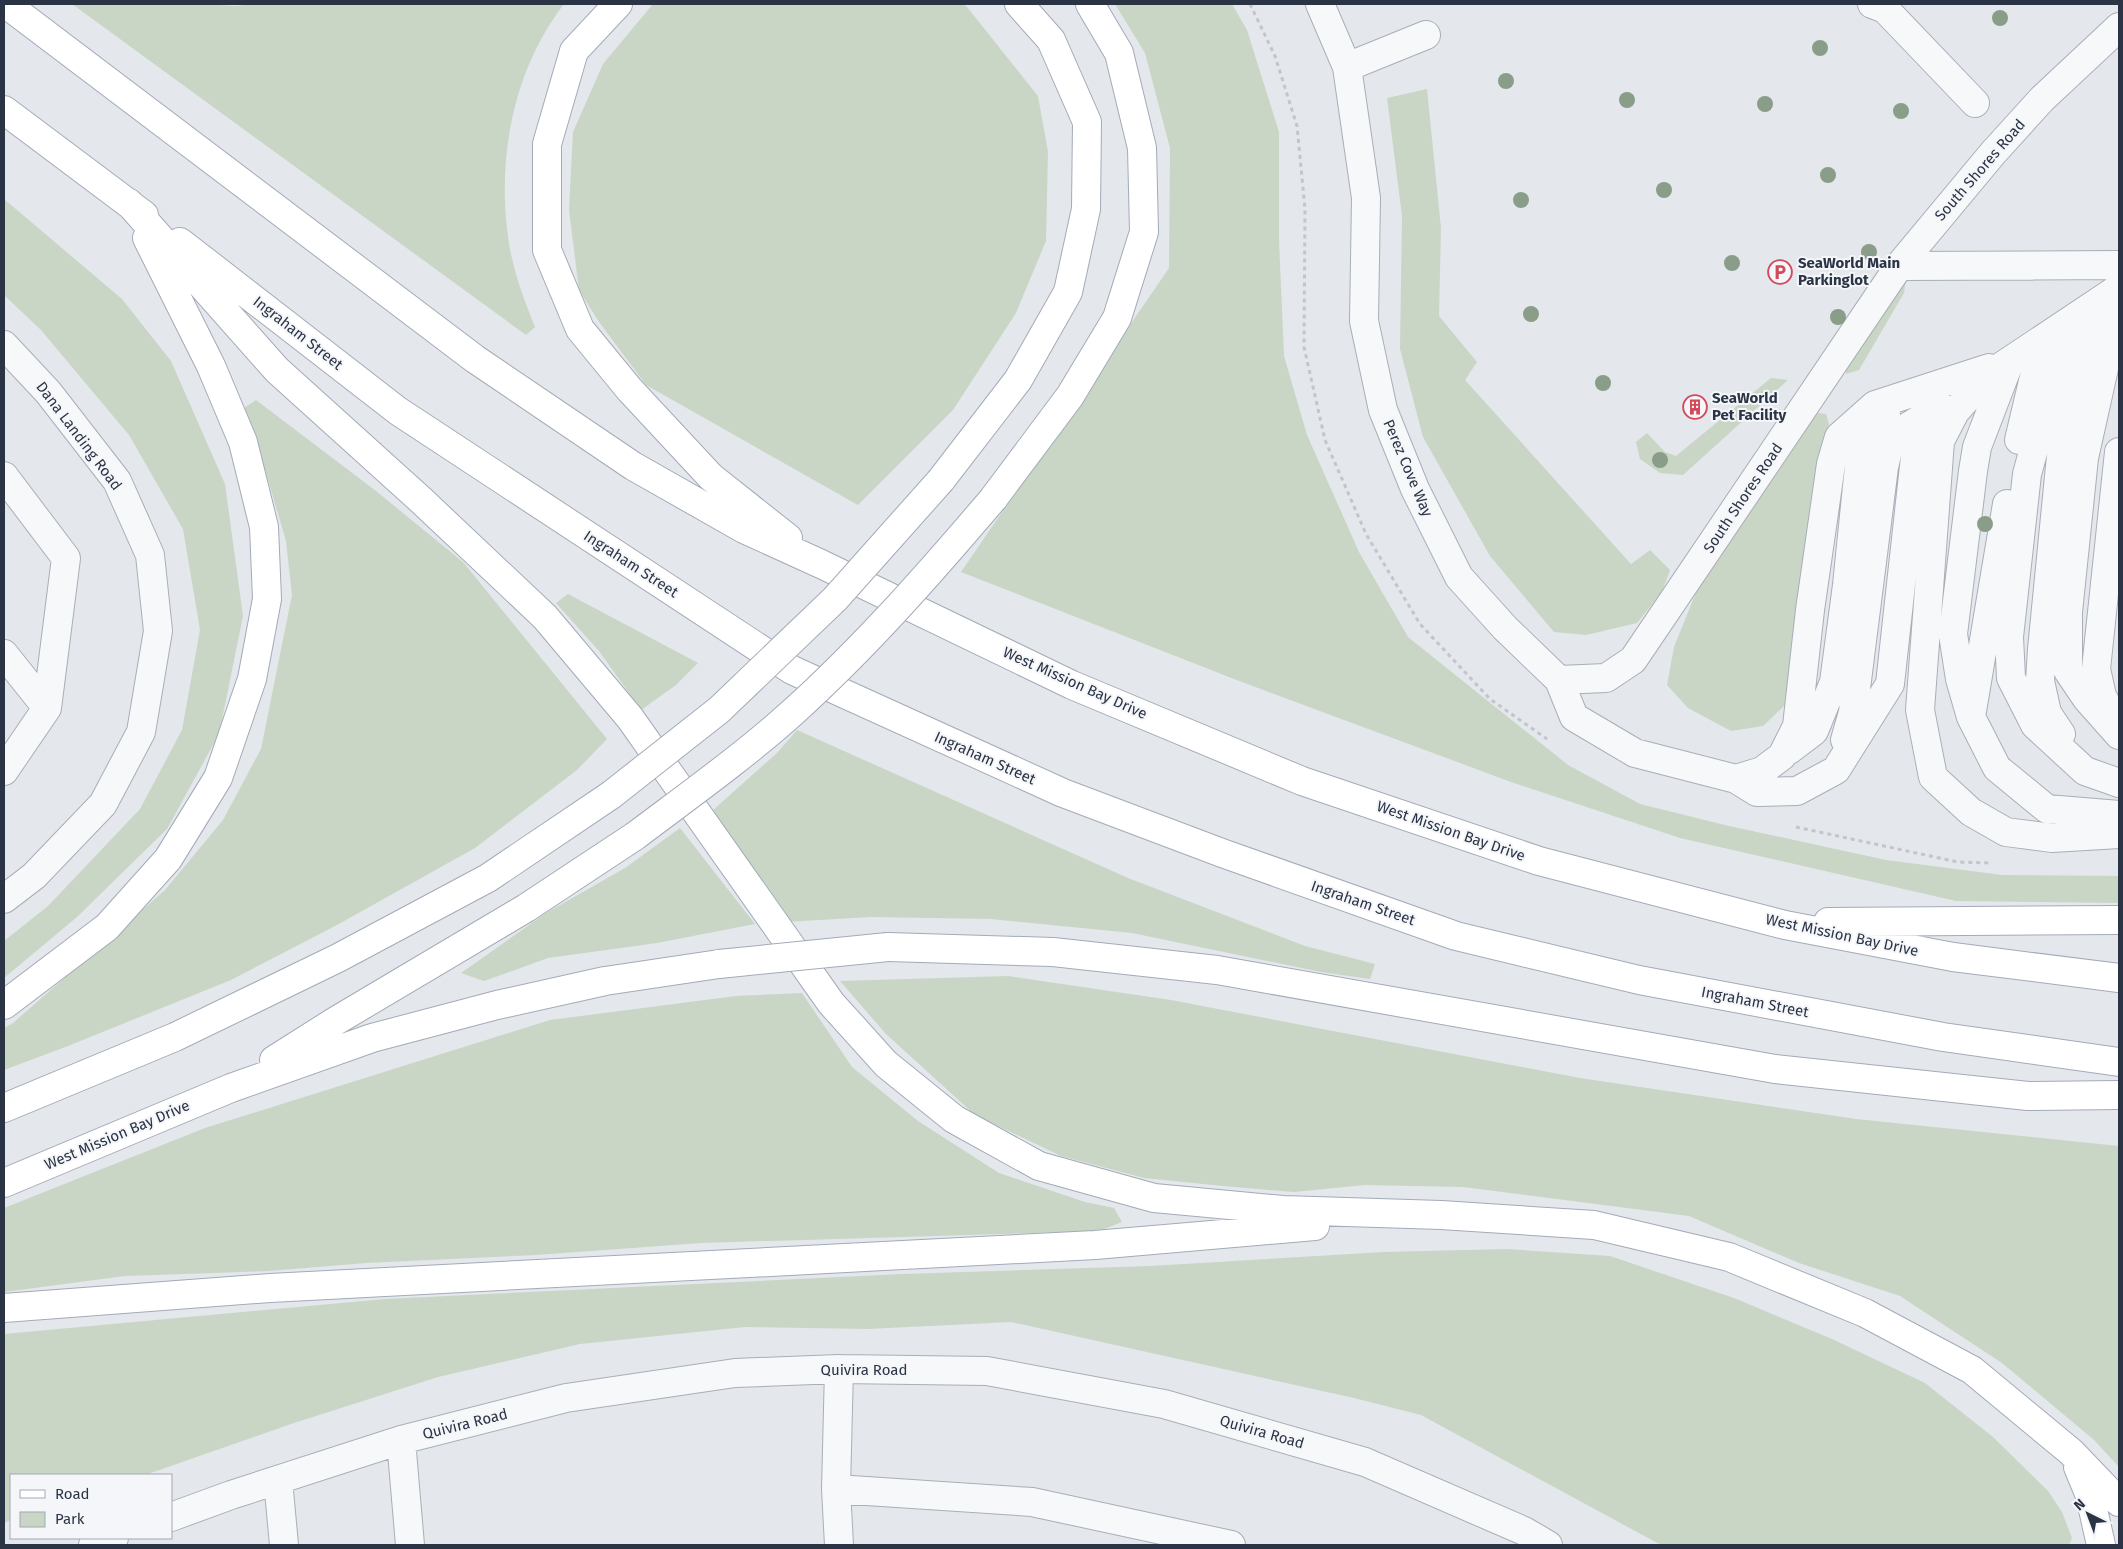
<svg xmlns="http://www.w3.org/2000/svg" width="2123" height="1549" font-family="'Fira Sans',sans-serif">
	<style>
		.green { fill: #c9d6c5 }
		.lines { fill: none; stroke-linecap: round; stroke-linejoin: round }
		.minor-casing { stroke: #a9aeb7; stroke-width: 30 }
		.major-casing { stroke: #a3abb8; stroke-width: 30 }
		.path { stroke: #c2c5cb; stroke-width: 3; stroke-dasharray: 4 4; stroke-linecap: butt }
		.minor { stroke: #f7f8fa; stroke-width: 28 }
		.major { stroke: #fff; stroke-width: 28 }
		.major-bridge-casing { stroke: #a3abb8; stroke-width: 30; stroke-linecap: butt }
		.major-bridge { stroke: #fff; stroke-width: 28 }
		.tree { fill: #899d89 }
		.labels { text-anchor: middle; stroke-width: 4; stroke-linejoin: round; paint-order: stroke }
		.street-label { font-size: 15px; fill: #2b3445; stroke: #f4f6f9 }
		.poi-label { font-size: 15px; font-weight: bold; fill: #2b3445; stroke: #f4f6f9; text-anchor: start }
	</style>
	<rect width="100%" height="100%" fill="#e4e7ec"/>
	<path class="green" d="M 72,4 L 201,4 L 235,6 L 255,4 L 564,4 C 516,66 498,150 507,228 C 510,262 522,295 535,327 L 526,335 Z
		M 653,4 L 963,4 L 967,7 L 1038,96 L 1048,152 L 1046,241 L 1016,313 L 953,410 L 858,505 L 646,385 L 599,322 L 579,290 L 569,210 L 573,132 L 603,64 Z
		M 1115,4 L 1232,4 L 1247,30 L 1279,132 L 1279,240 L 1284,356 L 1307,435 L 1359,552 L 1408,637 L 1568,765 L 1640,804 L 1729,826 L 1886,860 L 2002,875 L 2119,876 L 2119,903 L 1956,901 L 1680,838 L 1511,782 L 1234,679 L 961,572 L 1169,268 L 1170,148 L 1145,53 Z
		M 1427,89 L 1441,228 L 1439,316 L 1477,362 L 1465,380 L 1631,564 L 1650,550 L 1670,570 L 1662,592 L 1637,623 L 1586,635 L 1554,632 L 1490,556 L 1423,437 L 1400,349 L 1402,216 L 1387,98 Z
		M 4,199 L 122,299 L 171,361 L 225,484 L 243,616 L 219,734 L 167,829 L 77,917 L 4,978 L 4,941 L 48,906 L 140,809 L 182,730 L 200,630 L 183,529 L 129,435 L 41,330 L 4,295 Z
		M 1906,280 L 1904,293 L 1859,370 L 1846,374 L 1846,361 Z
		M 1771,378 L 1788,380 L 1683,475 L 1660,473 L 1640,459 L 1636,442 L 1647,433 L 1665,452 L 1676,456 Z
		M 256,400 L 376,491 L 463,562 L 607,739 L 577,770 L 475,848 L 337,925 L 231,980 L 68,1046 L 4,1070 L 4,1028 L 13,1023 L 165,890 L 223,820 L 261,749 L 292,595 L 286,541 L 259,449 L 241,410 Z
		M 1818,413 L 1826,414 L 1829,424 L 1786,704 L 1763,726 L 1731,731 L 1688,708 L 1667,685 L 1674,647 L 1697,590 L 1811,417 Z
		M 568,594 L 698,663 L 676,685 L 641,710 L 599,651 L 556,603 Z
		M 797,730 L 1128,878 L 1305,946 L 1375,964 L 1370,979 L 1321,972 L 1132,933 L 991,919 L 871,917 L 785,922 L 713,810 L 777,753 Z
		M 680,828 L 755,924 L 657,943 L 548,958 L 484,981 L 461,973 L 546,913 L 625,868 Z
		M 1008,976 L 1171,1000 L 1580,1078 L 1856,1119 L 2119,1146 L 2119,1467 L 2094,1440 L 2002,1363 L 1900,1296 L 1799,1263 L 1689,1216 L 1463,1187 L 1365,1185 L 1294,1192 L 1223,1186 L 1144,1178 L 1061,1156 L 975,1115 L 886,1034 L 840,981 Z
		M 802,993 L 852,1067 L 918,1121 L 999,1173 L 1085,1202 L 1114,1208 L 1122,1222 L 1099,1231 L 701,1243 L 536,1255 L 366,1263 L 269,1271 L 125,1276 L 4,1292 L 4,1208 L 205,1128 L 550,1020 L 736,996 Z
		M 1507,1249 L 1610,1256 L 1734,1298 L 1832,1339 L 1925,1383 L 1993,1437 L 2048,1491 L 2062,1512 L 2072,1538 L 2069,1545 L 1661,1545 L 1421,1415 L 1354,1398 L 1011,1322 L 868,1329 L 745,1327 L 580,1344 L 438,1377 L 291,1424 L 145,1475 L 11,1475 L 11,1520 L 4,1523 L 4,1334 L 385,1299 L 903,1274 L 1150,1266 L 1384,1252 Z"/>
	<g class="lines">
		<g class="minor-casing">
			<path id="minor" d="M 1320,4 L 1347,67 L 1366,198 L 1364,321 L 1383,410 L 1415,489 L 1459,577 L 1505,628 L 1559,680 L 1574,717 L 1635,753 L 1736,779 L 1757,792 L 1797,791 L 1836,770 L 1890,684 L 1917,439 L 1940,406
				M 1872,4 L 1885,9 L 1975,103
				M 1347,67 L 1426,35
				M 1899,266 L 2119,265
				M 2119,301 L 2084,458 L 2068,612 L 2068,671 L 2087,699 L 2119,735
				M 2069,322 L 2027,474 L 2009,637 L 2011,678 L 2035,725 L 2085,771 L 2119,783
				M 4,345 L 48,392 L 117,481 L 150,555 L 158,631 L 141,732 L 103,804 L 34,876 L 4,899
				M 2010,361 L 1977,447 L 1973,471 L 1953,634 L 1960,679 L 1971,717 L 1997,768 L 2047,809 L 2119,815
				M 1987,376 L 1955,412 L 1940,441 L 1920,710 L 1933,777 L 1971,812 L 2006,832 L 2052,838 L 2119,834
				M 1972,386 L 2119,288
				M 2019,440 L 2043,339
				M 4,476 L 66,558 L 47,708 L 4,771
				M 4,654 L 47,708
				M 1559,680 L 1606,678 L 1633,660 L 1899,266 L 1993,153 L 2042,99 L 2119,27
				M 1972,711 L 2007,504
				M 2113,716 L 2102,696 L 2096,669 L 2119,452
				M 2061,734 L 2047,713 L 2040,681 L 2042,649 L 2061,456 L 2096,304
				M 1845,740 L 1853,712 L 1884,467 L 1891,437 L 1932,412
				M 1789,750 L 1814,731 L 1834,682 L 1847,585 L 1862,437 L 1886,414
				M 1736,779 L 1762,771 L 1782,756 L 1797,726 L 1810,610 L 1831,464 L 1839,437 L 1875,405 L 1989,368
				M 401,1440 L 410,1545
				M 278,1480 L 284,1545
				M 836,1489 L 1032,1502 L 1231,1545
				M 171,1517 L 231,1495 L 401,1440 L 566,1398 L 735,1373 L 839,1369 L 987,1371 L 1164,1404 L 1365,1462 L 1524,1531 L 1548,1545
				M 93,1545 L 114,1538
				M 839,1545 L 836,1489 L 839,1369"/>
		</g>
		<g class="major-casing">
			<path id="major" d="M 6,4 L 475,359 L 633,466 L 744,529 L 821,564 L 1072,685 L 1302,781 L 1539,861 L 1785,925 L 1953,957 L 2119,978
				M 618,4 L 574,51 L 547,144 L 547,250 L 580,329 L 630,390 L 711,477 L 788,538
				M 4,110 L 144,215
				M 129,203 L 277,370 L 422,501 L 545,617 L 630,718 L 831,1003 L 886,1064 L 954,1119 L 1039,1166 L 1154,1198 L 1283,1210 L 1441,1215 L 1594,1225 L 1729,1257 L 1865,1313 L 1972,1370 L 2071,1452 L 2119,1502
				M 180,242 L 398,411 L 792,670 L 1063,793 L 1222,853 L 1456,936 L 1639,980 L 1943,1037 L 2119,1062
				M 941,480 L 1018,380 L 1068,292 L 1086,209 L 1087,122 L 1051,40 L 1019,4
				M 993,499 L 1070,396 L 1117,318 L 1144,232 L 1142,148 L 1119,53 L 1090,4
				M 1828,922 L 2119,920
				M 888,947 L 1053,952 L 1217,970 L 1775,1069 L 2028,1096 L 2119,1095
				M 4,1005 L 107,927 L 168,859 L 218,778 L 252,679 L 267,599 L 264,527 L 243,442 L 211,366 L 147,238
				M 274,1060 L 334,1022 L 526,908 L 635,836
				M 4,1108 L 175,1037 L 338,958 L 488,878 L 611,795
				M 4,1183 L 231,1088 L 372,1038 L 497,1005 L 605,981 L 719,964
				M 4,1308 L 270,1288 L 1095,1245 L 1315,1226
				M 2078,1467 L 2090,1496 L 2101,1545"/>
		</g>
		<path class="path" d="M 1250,4 L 1275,56 L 1297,126 L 1305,209 L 1304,347 L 1325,440 L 1366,534 L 1420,624 L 1490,699 L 1547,739
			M 1796,827 L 1958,862 L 1989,863"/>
		<use href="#minor" class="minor"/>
		<use href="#major" class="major"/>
		<g class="major-bridge-casing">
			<path id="major-bridge" d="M 611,795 L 719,710 L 835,599 L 941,480
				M 635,836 C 688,796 743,757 793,712 C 866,646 930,573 993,499
				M 719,964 L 888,947"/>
		</g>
		<use href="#major-bridge" class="major-bridge"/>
	</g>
	<g class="tree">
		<circle cx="2000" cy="18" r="8"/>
		<circle cx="1820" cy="48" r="8"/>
		<circle cx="1506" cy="81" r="8"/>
		<circle cx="1627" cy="100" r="8"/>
		<circle cx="1765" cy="104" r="8"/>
		<circle cx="1901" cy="111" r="8"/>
		<circle cx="1828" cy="175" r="8"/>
		<circle cx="1664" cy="190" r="8"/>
		<circle cx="1521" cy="200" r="8"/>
		<circle cx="1869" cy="252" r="8"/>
		<circle cx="1732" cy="263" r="8"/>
		<circle cx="1531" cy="314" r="8"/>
		<circle cx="1838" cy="317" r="8"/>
		<circle cx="1603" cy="383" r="8"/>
		<circle cx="1660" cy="460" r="8"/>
		<circle cx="1985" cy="524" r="8"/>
	</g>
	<defs>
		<g id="parking-ring" transform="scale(1.25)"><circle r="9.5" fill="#f4f6f9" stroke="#d1495b" stroke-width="1.5"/><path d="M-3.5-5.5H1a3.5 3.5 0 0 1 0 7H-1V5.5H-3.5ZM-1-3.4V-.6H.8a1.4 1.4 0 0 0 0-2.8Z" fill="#d1495b"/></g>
		<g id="building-ring" transform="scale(1.25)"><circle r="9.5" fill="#f4f6f9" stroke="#d1495b" stroke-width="1.5"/><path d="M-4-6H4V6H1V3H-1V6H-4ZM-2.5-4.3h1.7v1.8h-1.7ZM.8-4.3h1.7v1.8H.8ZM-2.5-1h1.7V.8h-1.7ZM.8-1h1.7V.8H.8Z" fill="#d1495b"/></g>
	</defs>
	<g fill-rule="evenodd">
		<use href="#parking-ring" x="1780" y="272"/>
		<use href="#building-ring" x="1695" y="407"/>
	</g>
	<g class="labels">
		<g class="street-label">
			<text transform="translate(1980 170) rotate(-49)" y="5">South Shores Road</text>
			<text transform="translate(298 333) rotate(38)" y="5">Ingraham Street</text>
			<text transform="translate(79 436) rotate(53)" y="5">Dana Landing Road</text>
			<text transform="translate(1408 468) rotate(67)" y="5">Perez Cove Way</text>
			<text transform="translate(1743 498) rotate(-56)" y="5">South Shores Road</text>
			<text transform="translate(631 564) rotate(33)" y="5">Ingraham Street</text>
			<text transform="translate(1075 683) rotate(24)" y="5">West Mission Bay Drive</text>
			<text transform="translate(985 758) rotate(24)" y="5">Ingraham Street</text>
			<text transform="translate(1451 831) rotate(19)" y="5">West Mission Bay Drive</text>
			<text transform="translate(1363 903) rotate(19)" y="5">Ingraham Street</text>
			<text transform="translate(1842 935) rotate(12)" y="5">West Mission Bay Drive</text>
			<text transform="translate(1755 1002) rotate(11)" y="5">Ingraham Street</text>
			<text transform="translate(117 1135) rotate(-23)" y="5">West Mission Bay Drive</text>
			<text x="864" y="1375">Quivira Road</text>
			<text transform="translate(465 1424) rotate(-14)" y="5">Quivira Road</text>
			<text transform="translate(1262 1432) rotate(16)" y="5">Quivira Road</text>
		</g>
		<g class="poi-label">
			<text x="1798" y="268">SeaWorld Main<tspan x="1798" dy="17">Parkinglot</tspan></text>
			<text x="1712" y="403">SeaWorld<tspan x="1712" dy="17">Pet Facility</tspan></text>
		</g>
	</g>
	<rect width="2123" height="1549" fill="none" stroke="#2b3445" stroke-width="10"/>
	<rect x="10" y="1474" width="162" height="65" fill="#f4f6f9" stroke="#a4a8b1"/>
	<rect x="20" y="1490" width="25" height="8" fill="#ffffff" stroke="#a4a8b1"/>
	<text x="55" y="1499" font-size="15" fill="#2b3445">Road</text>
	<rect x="20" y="1512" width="25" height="15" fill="#c9d6c5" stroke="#a4a8b1"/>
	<text x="55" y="1524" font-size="15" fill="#2b3445">Park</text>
	<g transform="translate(2088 1514) rotate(318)" stroke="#f4f6f9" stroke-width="4" paint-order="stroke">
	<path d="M0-4L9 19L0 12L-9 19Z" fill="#2b3445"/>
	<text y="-8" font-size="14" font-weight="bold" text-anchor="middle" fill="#2b3445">N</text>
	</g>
</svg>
